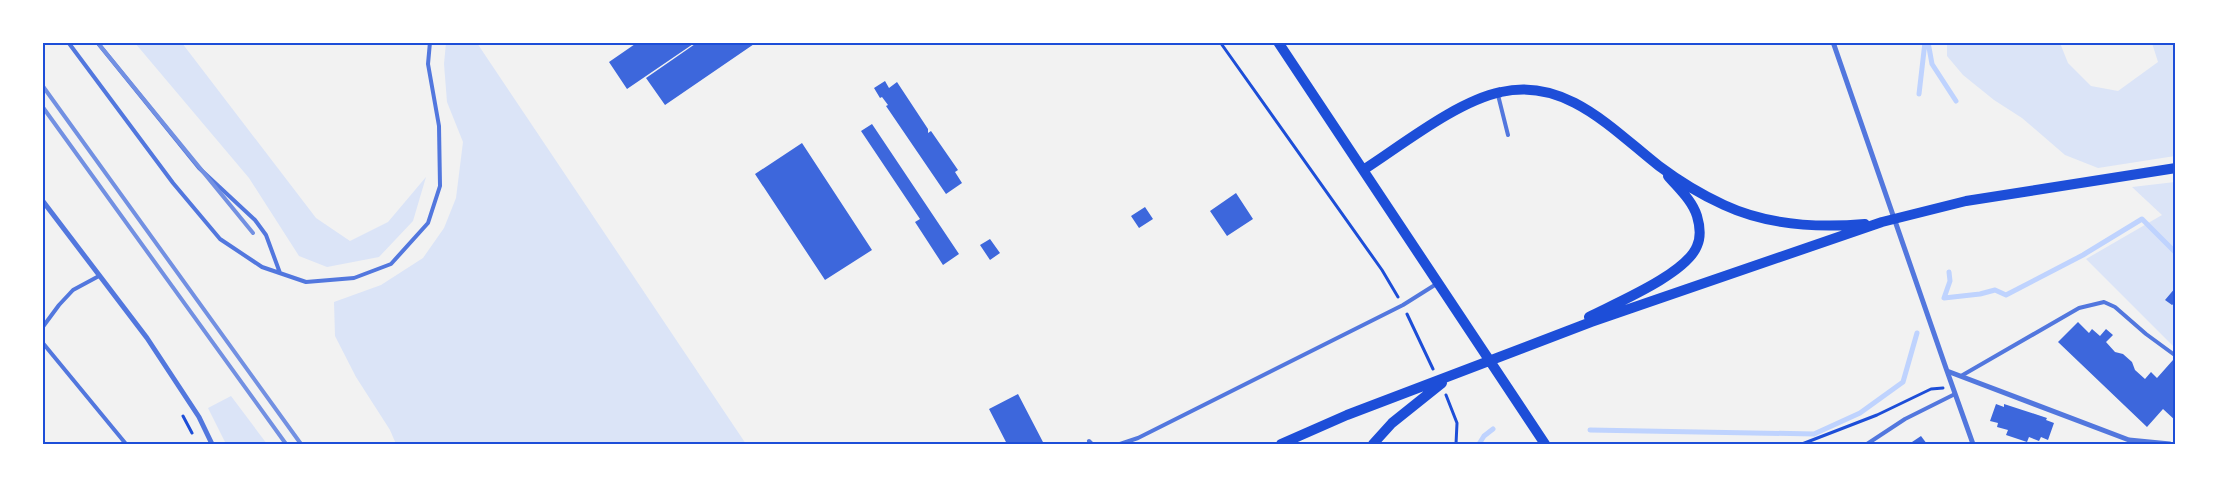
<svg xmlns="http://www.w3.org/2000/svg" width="2218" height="487" font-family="'PT Sans',sans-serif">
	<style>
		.green { fill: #dbe4f7 }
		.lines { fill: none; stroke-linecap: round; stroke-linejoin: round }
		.stream { stroke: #bfd3fe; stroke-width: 5 }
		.building { fill: #3d67dc }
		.path { stroke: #1d4ed8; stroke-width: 3 }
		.service { stroke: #5277de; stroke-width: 4 }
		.minor { stroke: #5277de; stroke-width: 5 }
		.secondary { stroke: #1d4ed8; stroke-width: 10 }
		.rail { stroke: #7290e2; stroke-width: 4 }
		.neatline { fill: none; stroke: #1d4ed8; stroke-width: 2 }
	</style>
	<rect width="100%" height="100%" fill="#f2f2f2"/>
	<path class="green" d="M 135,43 L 182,43 L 316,218 L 350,241 L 388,222 L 426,177 L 413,221 L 379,257 L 327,267 L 299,256 L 249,178 Z
		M 446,43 L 477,43 L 746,444 L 396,444 L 390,430 L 356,377 L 335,336 L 334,302 L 381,285 L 423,258 L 444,228 L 456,198 L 463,142 L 447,102 L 444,64 Z
		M 1947,43 L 2060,43 L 2068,63 L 2091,86 L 2118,91 L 2158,62 L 2152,43 L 2175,43 L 2175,156 L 2098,168 L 2065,155 L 2022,118 L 1994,100 L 1963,75 L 1947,56 Z
		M 2175,182 L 2175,348 L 2086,259 L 2162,215 L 2132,187 Z
		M 231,396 L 267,444 L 226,444 L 208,408 Z"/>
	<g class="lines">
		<path class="stream" d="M 1928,42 L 1932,64 L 1956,101
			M 1919,94 L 1925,42
			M 1949,272 L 1950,281 L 1944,298 L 1980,294 L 1995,290 L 2006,295 L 2083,255 L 2142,219 L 2176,253
			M 1590,430 L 1814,434 L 1860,413 L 1903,382 L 1917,333
			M 1479,444 L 1484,436 L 1493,429"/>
	</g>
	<path class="building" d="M 638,42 L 696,42 L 627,89 L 609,62 Z
		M 698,42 L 757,42 L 665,105 L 646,78 Z
		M 885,81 L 889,88 L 897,82 L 928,129 L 928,133 L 931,131 L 958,170 L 955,172 L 962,183 L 946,194 L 886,106 L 888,105 L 882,97 L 880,98 L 874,88 Z
		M 872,124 L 959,254 L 943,265 L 915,222 L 920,219 L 861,131 Z
		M 802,143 L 872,250 L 825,280 L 755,174 Z
		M 1236,193 L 1253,219 L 1227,236 L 1210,211 Z
		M 1145,207 L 1153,219 L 1139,228 L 1131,216 Z
		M 990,239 L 1000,253 L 990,260 L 980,245 Z
		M 2176,287 L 2176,302 L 2172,305 L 2165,300 Z
		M 2078,322 L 2089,333 L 2092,329 L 2100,336 L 2106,329 L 2113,335 L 2106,342 L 2115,352 L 2123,354 L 2132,362 L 2135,370 L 2145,379 L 2151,372 L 2157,378 L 2173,360 L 2176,362 L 2176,421 L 2163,409 L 2147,427 L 2058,342 Z
		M 1018,394 L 1044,444 L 1007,444 L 989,409 Z
		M 1996,404 L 2004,407 L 2004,404 L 2047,418 L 2046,420 L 2054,423 L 2048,440 L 2041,437 L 2039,441 L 2029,437 L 2027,442 L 2006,435 L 2008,430 L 1997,427 L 1998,423 L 1990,421 Z
		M 1921,436 L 1927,444 L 1909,444 Z"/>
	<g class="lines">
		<path class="path" d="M 1220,42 L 1382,270 L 1398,297
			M 1407,314 L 1433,369
			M 1446,395 L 1457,423 L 1456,444
			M 183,416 L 192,433
			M 1802,444 L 1877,415 L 1931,389 L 1943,388"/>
		<path class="service" d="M 68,42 L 173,183 L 220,239 L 262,267 L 306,282 L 354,278 L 391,264 L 428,223 L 440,186 L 439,126 L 428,64 L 430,42
			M 97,42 L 199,168 L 255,220 L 266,235 L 280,273
			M 1498,95 L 1508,135
			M 42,328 L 59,305 L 73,290 L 99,276
			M 42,342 L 126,444
			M 1961,376 L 2079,308 L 2104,302 L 2115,307 L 2146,334 L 2176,356
			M 1089,441 L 1092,444
			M 1120,444 L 1138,438 L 1403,305 L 1438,283
			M 1867,444 L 1905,419 L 1955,394"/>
		<path class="minor" d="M 1833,42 L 1947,371 L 2129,440 L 2170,444
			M 42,200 L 147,338 L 199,417 L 212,444
			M 1947,371 L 1973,444"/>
		<path class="secondary" d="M 1278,42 L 1545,444
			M 1363,170 C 1402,145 1457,101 1501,92 C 1566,77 1613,130 1659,166 C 1679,181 1702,195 1724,205 C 1767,225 1819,228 1865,224
			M 1589,317 C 1616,303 1686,274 1697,246 C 1701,237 1700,226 1697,216 C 1692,200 1678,188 1668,176
			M 1281,444 L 1347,415 L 1591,322 L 1882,222 L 1966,201 L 2176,168
			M 1373,444 L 1392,423 L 1442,383"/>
		<path class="rail" d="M 97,42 L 253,233
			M 42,85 L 301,444
			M 42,106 L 286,444"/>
	</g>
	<rect width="2218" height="487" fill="none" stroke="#ffffff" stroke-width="88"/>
	<rect x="44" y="44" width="2130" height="399" class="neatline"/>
</svg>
